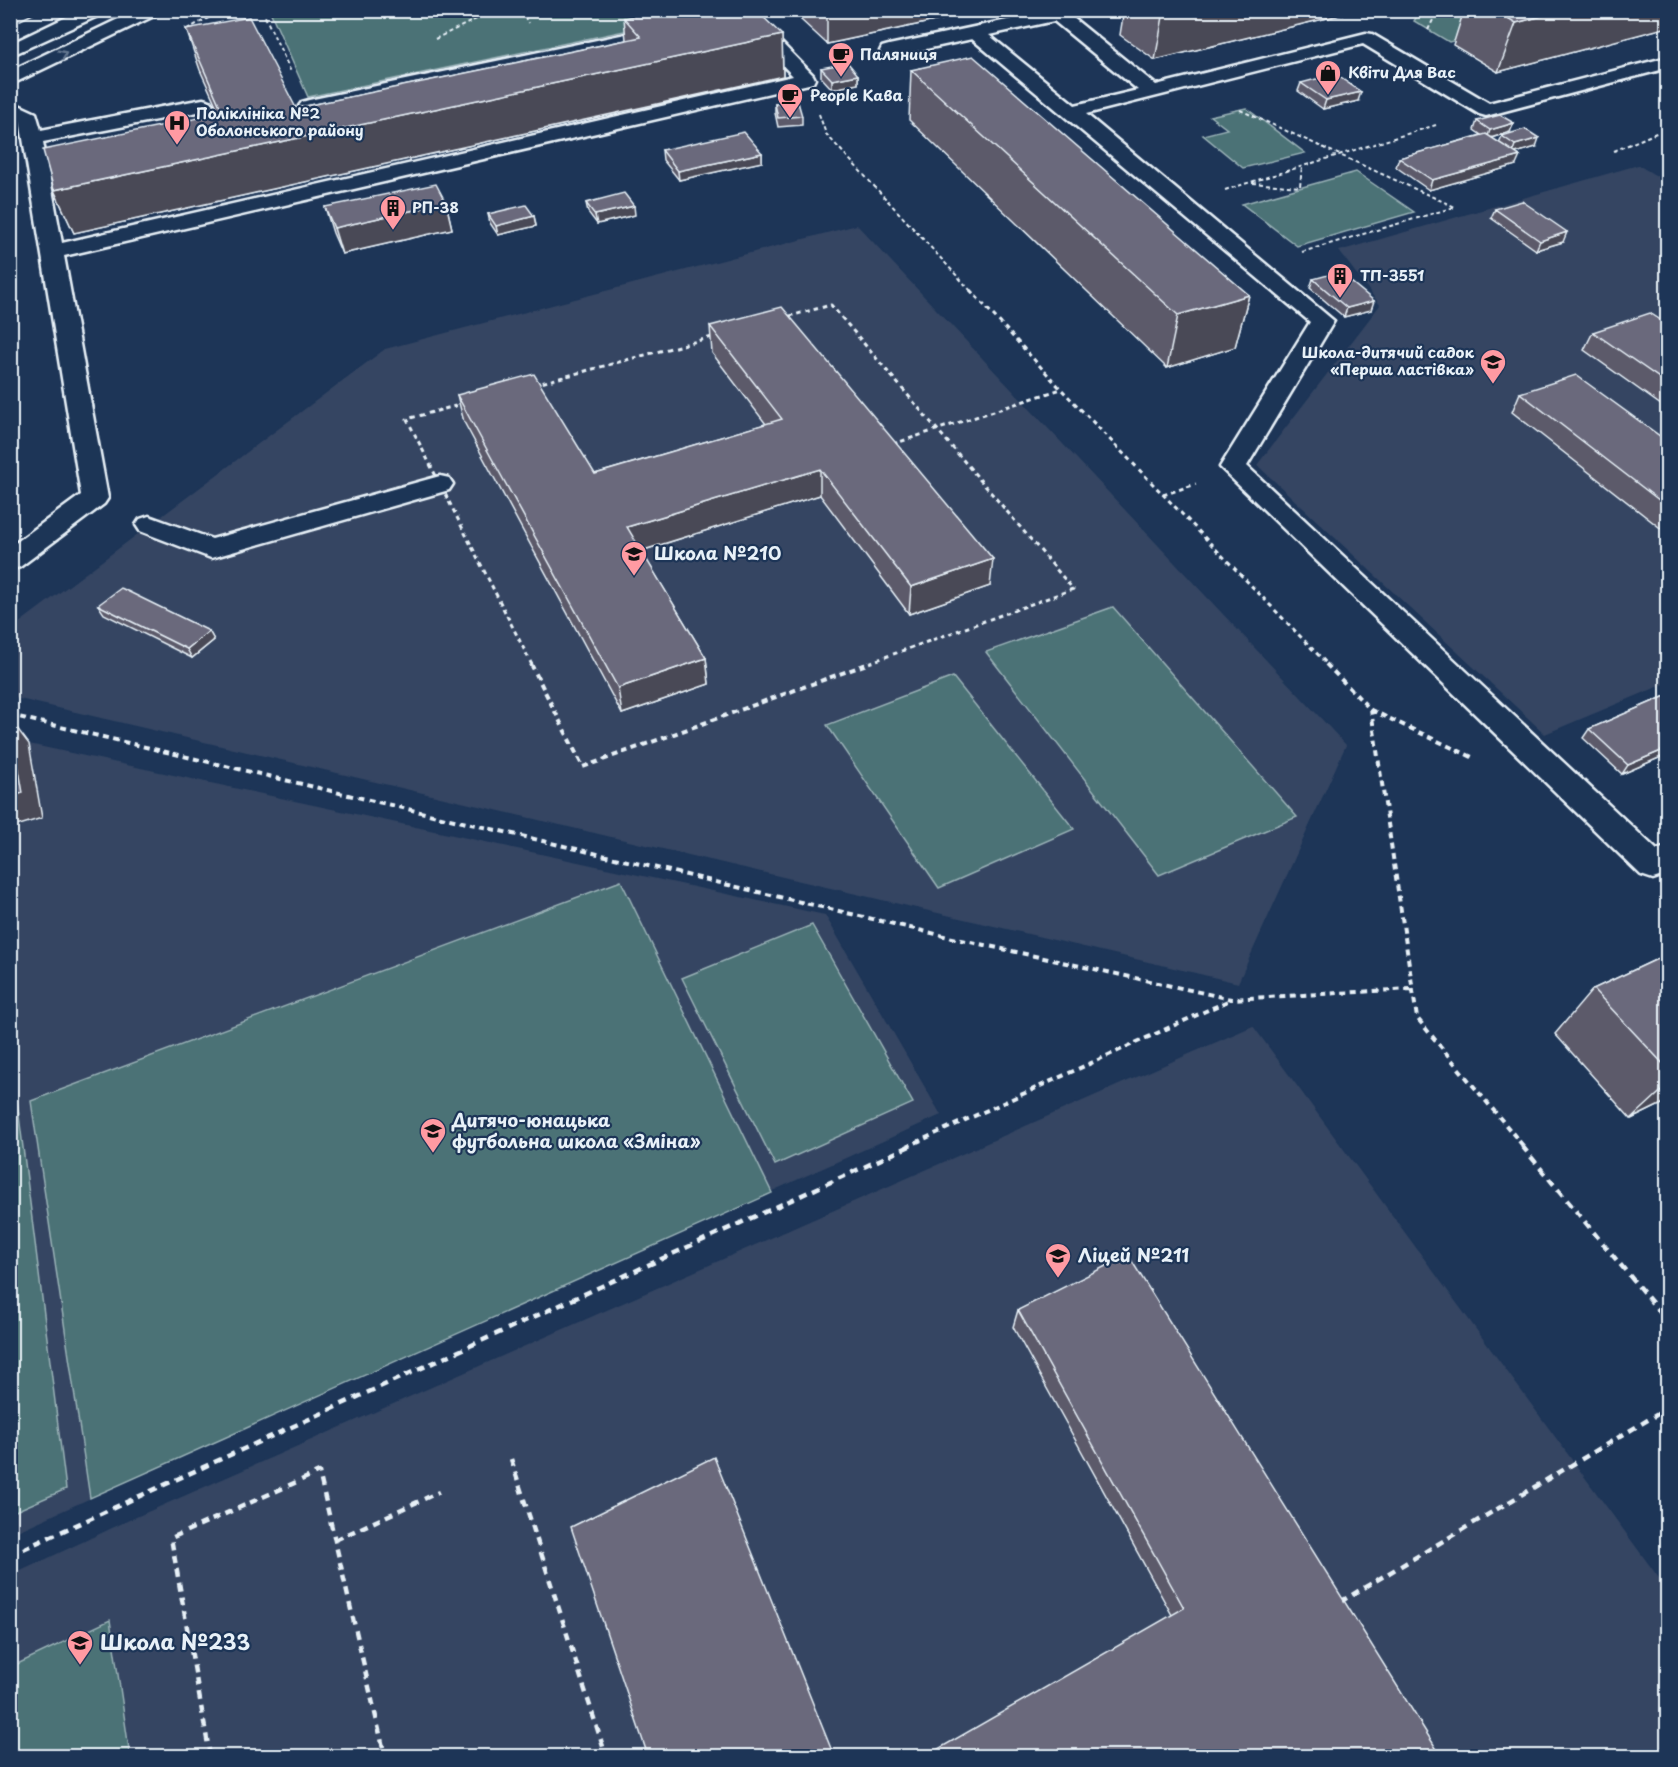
<svg xmlns="http://www.w3.org/2000/svg" width="1678" height="1767" font-family="'Playpen Sans',sans-serif">
	<style>
		.built { fill: #344562 }
		.green { fill: #4b7276; stroke: #9ab2b7; stroke-width: 1.5 }
		.lines { fill: none; stroke-linecap: round; stroke-linejoin: round }
		.minor-casing { stroke: #e8f1f8; stroke-width: 5 }
		.major-casing { stroke: #e8f1f8; stroke-width: 5 }
		.path-far3 { stroke: #e8f1f8; stroke-width: 2; stroke-dasharray: 4 3; stroke-linecap: butt }
		.path-far2 { stroke: #e8f1f8; stroke-width: 3; stroke-dasharray: 4.5 4; stroke-linecap: butt }
		.path-far1 { stroke: #e8f1f8; stroke-width: 4; stroke-dasharray: 6 4.5; stroke-linecap: butt }
		.path { stroke: #e8f1f8; stroke-width: 4.5; stroke-dasharray: 8 6; stroke-linecap: butt }
		.minor { fill: #1d3557; fill-rule: evenodd }
		.major { fill: #1d3557; fill-rule: evenodd }
		.tram { stroke: #e8f1f8; stroke-width: 1.5 }
		.wall { fill: #5b5a6b; stroke: #e8f1f8; stroke-width: 1.5 }
		.shaded-wall { fill: #4a4a57; stroke: #e8f1f8; stroke-width: 1.5 }
		.building { fill: #6a697c; stroke: #e8f1f8; stroke-width: 1.5 }
		.oneway { stroke: #64778f }
		.labels { text-anchor: middle; stroke-width: 4.5; stroke-linejoin: round; paint-order: stroke }
		.far-poi-label { font-size: 15px; font-weight: bold; fill: #e8f1f8; stroke: #1d3557; text-anchor: start }
		.poi-label { font-size: 18px; font-weight: bold; fill: #e8f1f8; stroke: #1d3557; text-anchor: start }
		.near-poi-label { font-size: 21px; font-weight: bold; fill: #e8f1f8; stroke: #1d3557; text-anchor: start }
	</style>
	<rect width="100%" height="100%" fill="#1d3557"/>
	<filter id="ink" filterUnits="userSpaceOnUse"><feTurbulence type="fractalNoise" baseFrequency=".0167" numOctaves="2"/><feDisplacementMap in="SourceGraphic" scale="12" xChannelSelector="R" yChannelSelector="G"/><feConvolveMatrix kernelMatrix="1 2 1 2 8 2 1 2 1" color-interpolation-filters="sRGB"/></filter>
	<g filter="url(#ink)">
		<path class="built" d="M 1638,165 L 1667,182 L 1667,683 L 1545,734 L 1257,465 L 1380,305 L 1339,251 Z
			M 857,225 L 1346,745 L 1238,983 L 11,697 L 11,629 L 385,349 Z
			M 29,744 L 825,915 L 941,1115 L 11,1534 L 11,750 Z
			M 1253,1026 L 1667,1589 L 1667,1756 L 11,1756 L 10,1576 L 127,1521 Z"/>
		<path class="green" d="M 270,11 L 720,11 L 308,97 Z
			M 1420,11 L 1578,11 L 1449,42 L 1414,21 Z
			M 1246,108 L 1305,153 L 1243,168 L 1203,135 L 1227,129 L 1210,116 Z
			M 1356,172 L 1414,212 L 1297,246 L 1242,204 Z
			M 1113,607 L 1297,817 L 1159,875 L 986,652 Z
			M 953,677 L 1074,829 L 939,888 L 827,725 Z
			M 621,881 L 772,1193 L 90,1498 L 31,1101 Z
			M 812,925 L 913,1103 L 775,1165 L 682,978 Z
			M 11,1052 L 66,1489 L 11,1513 L 10,1513 Z
			M 110,1620 L 130,1756 L 11,1756 L 11,1667 Z"/>
		<g class="lines">
			<g class="minor-casing">
				<path id="minor" d="M 1054,10 L 1090,10 L 1087,14 L 1072,17 L 1156,85 L 1366,33 L 1372,34 L 1489,103 L 1668,57 L 1668,68 L 1486,116 L 1479,114 L 1363,44 L 1086,114 L 1334,321 L 1247,466 L 1657,850 L 1668,846 L 1668,874 L 1653,879 L 1641,875 L 1220,467 L 1310,322 L 972,39 L 889,57 L 882,55 L 880,51 L 882,47 L 889,45 ZM 1054,21 L 1138,90 L 1075,105 L 989,35 Z
					M 751,17 L 757,18 L 813,75 L 815,79 L 813,83 L 64,256 L 108,498 L 104,504 L 20,567 L 10,570 L 10,547 L 81,495 L 20,120 L 10,115 L 10,101 L 36,113 L 41,130 L 203,99 L 210,101 L 213,105 L 210,109 L 203,111 L 43,142 L 62,243 L 793,76 L 745,26 L 742,22 L 745,18 Z
					M 669,25 L 675,26 L 678,30 L 675,34 L 309,112 L 302,110 L 299,106 L 302,102 L 309,100 Z
					M 440,476 L 449,478 L 453,484 L 449,490 L 211,558 L 140,531 L 136,525 L 140,519 L 149,516 L 212,539 Z"/>
			</g>
			<g class="major-casing">
				<path id="major" d="M 81,10 L 105,10 L 102,14 L 10,56 L 10,44 Z
					M 137,10 L 161,10 L 158,14 L 10,85 L 10,71 Z"/>
			</g>
			<path class="path-far3" d="M 262,10 L 291,72
				M 521,10 L 528,23
				M 187,29 L 224,10
				M 1428,30 L 1438,10
				M 435,39 L 495,10
				M 1240,110 L 1455,207
				M 819,114 L 826,134 L 971,291
				M 1614,151 L 1668,128
				M 1252,183 L 1300,187 L 1302,166
				M 1225,190 L 1436,125
				M 1302,252 L 1455,207"/>
			<path class="path-far2" d="M 970,290 L 1061,389 L 1328,665
				M 893,444 L 1061,389
				M 1163,495 L 1196,484
				M 532,665 L 407,419 L 831,305 L 1073,589 L 863,665"/>
			<path class="path-far1" d="M 531,664 L 583,767 L 867,664
				M 1326,664 L 1371,710 L 1417,1018 L 1524,1147
				M 1371,710 L 1472,757
				M 10,715 L 957,939 L 1231,999 L 1411,989
				M 906,1147 L 1230,1000"/>
			<path class="path" d="M 1522,1146 L 1668,1322
				M 511,1459 L 606,1756
				M 335,1540 L 439,1492
				M 10,1555 L 910,1146
				M 1340,1602 L 1668,1408
				M 210,1756 L 171,1538 L 319,1472 L 385,1756"/>
			<use href="#minor" class="minor"/>
			<use href="#major" class="major"/>
			<path class="tram" d="M 10,25 L 41,10"/>
		</g>
		<path class="wall" d="M 801,10 L 986,10 L 827,44 L 801,20 Z
			M 1124,10 L 1360,10 L 1155,60 L 1120,35 Z
			M 1464,10 L 1668,10 L 1668,27 L 1498,72 L 1453,45 Z
			M 624,18 L 782,35 L 783,76 L 74,233 L 54,190 L 220,114 L 200,70 L 186,29 L 296,108 L 626,40 Z
			M 821,68 L 858,75 L 858,84 L 832,89 L 821,77 Z
			M 911,70 L 1249,295 L 1235,347 L 1167,368 L 909,120 Z
			M 1301,83 L 1358,101 L 1323,109 L 1298,91 Z
			M 775,104 L 802,116 L 802,125 L 778,127 L 775,113 Z
			M 1477,121 L 1510,132 L 1491,138 L 1499,143 L 1502,136 L 1536,147 L 1515,153 L 1516,165 L 1429,190 L 1396,167 L 1399,158 L 1481,135 L 1474,130 Z
			M 662,150 L 762,153 L 762,162 L 679,180 L 663,160 Z
			M 446,203 L 452,229 L 342,254 L 333,233 L 325,207 Z
			M 586,203 L 635,215 L 597,224 L 588,212 Z
			M 1495,209 L 1563,242 L 1536,250 L 1491,218 Z
			M 488,214 L 534,216 L 536,226 L 498,235 L 490,223 Z
			M 1313,279 L 1371,310 L 1344,317 L 1310,288 Z
			M 1668,325 L 1668,410 L 1584,350 L 1593,332 Z
			M 710,326 L 990,586 L 909,614 L 820,495 L 641,551 L 706,658 L 709,684 L 622,714 L 464,422 L 457,395 L 595,474 L 766,424 L 712,353 Z
			M 1520,393 L 1668,442 L 1668,534 L 1512,412 Z
			M 98,605 L 209,631 L 214,640 L 192,658 L 104,614 Z
			M 1668,695 L 1668,754 L 1622,774 L 1583,738 L 1589,729 Z
			M 1668,954 L 1668,1101 L 1631,1119 L 1555,1034 L 1593,989 Z
			M 1018,1310 L 1441,1756 L 1172,1615 L 1013,1327 Z"/>
		<path class="shaded-wall" d="M 827,10 L 986,10 L 827,44 Z
			M 1167,10 L 1360,10 L 1155,60 L 1164,11 Z
			M 1564,10 L 1668,10 L 1668,27 L 1498,72 L 1516,23 Z
			M 782,35 L 783,76 L 74,233 L 54,190 Z
			M 858,75 L 858,84 L 832,89 L 832,80 Z
			M 1361,92 L 1358,101 L 1323,109 L 1326,100 Z
			M 1514,123 L 1510,132 L 1487,139 L 1490,130 Z
			M 1539,138 L 1536,147 L 1512,154 L 1515,145 Z
			M 762,153 L 762,162 L 679,180 L 678,171 Z
			M 1520,156 L 1516,165 L 1429,190 L 1432,180 Z
			M 446,203 L 452,229 L 342,254 L 334,228 Z
			M 634,206 L 635,215 L 597,224 L 595,215 Z
			M 534,216 L 536,226 L 498,235 L 496,226 Z
			M 1567,232 L 1563,242 L 1536,250 L 1540,241 Z
			M 1249,295 L 1235,347 L 1167,368 L 1178,315 Z
			M 1374,301 L 1371,310 L 1344,317 L 1347,308 Z
			M 820,469 L 820,495 L 631,554 L 627,527 Z
			M 993,559 L 990,586 L 909,614 L 911,587 Z
			M 209,631 L 214,640 L 192,658 L 187,649 Z
			M 706,658 L 709,684 L 622,714 L 618,688 Z
			M 10,719 L 29,744 L 42,818 L 10,828 Z
			M 1668,748 L 1668,754 L 1622,774 L 1628,765 Z
			M 1668,1085 L 1668,1101 L 1631,1119 Z"/>
		<path class="building" d="M 662,10 L 756,10 L 782,35 L 54,190 L 43,150 L 223,113 L 186,29 L 249,17 L 296,108 L 641,37 L 624,18 Z
			M 1494,10 L 1564,10 L 1516,23 Z
			M 973,56 L 1249,295 L 1178,315 L 911,70 Z
			M 848,63 L 858,75 L 832,80 L 821,68 Z
			M 1335,74 L 1361,92 L 1326,100 L 1301,83 Z
			M 798,102 L 802,116 L 778,118 L 775,104 Z
			M 1500,115 L 1514,123 L 1490,130 L 1477,121 Z
			M 1525,129 L 1539,138 L 1515,145 L 1502,136 Z
			M 744,132 L 762,153 L 678,171 L 662,150 Z
			M 1486,134 L 1520,156 L 1432,180 L 1399,158 Z
			M 436,184 L 446,203 L 334,228 L 325,207 Z
			M 624,193 L 634,206 L 595,215 L 586,203 Z
			M 1522,201 L 1567,232 L 1540,241 L 1495,209 Z
			M 526,205 L 534,216 L 496,226 L 488,214 Z
			M 1339,272 L 1374,301 L 1347,308 L 1313,279 Z
			M 782,307 L 993,559 L 911,587 L 820,469 L 627,527 L 706,658 L 618,688 L 457,395 L 534,374 L 595,474 L 782,419 L 710,326 Z
			M 1650,313 L 1668,325 L 1668,384 L 1593,332 Z
			M 1576,375 L 1668,442 L 1668,507 L 1520,393 Z
			M 121,588 L 209,631 L 187,649 L 98,605 Z
			M 1668,695 L 1668,748 L 1628,765 L 1589,729 Z
			M 10,719 L 23,793 L 10,797 Z
			M 1668,954 L 1668,1069 L 1593,989 Z
			M 1128,1255 L 1441,1756 L 926,1756 L 1184,1608 L 1018,1310 Z
			M 714,1457 L 834,1756 L 648,1756 L 571,1527 Z"/>
		<defs><path id="oneway-chevron" d="M-2-3.5L2.5 0L-2 3.5" fill="none" stroke-width="1.6" stroke-linecap="round" stroke-linejoin="round" transform="scale(1.5)"/></defs>
		<use class="oneway" href="#oneway-chevron" transform="translate(63 54) rotate(-26)"/>
	</g>
	<defs>
		<g id="cafe-pin" transform="scale(1.35)"><path d="M0 17L-7.5 6A9.5 9.5 0 1 1 7.5 6Z" fill="#ff9aa2" stroke="#1d3557"/><path d="M-5.5-4.5H6V0H3Q3 3.5 0 3.5H-2.5Q-5.5 3.5-5.5 0ZM3-3.2v2h1.7v-2ZM-6 4.5H4V6H-6Z" fill="#111"/></g>
		<g id="shop-pin" transform="scale(1.35)"><path d="M0 17L-7.5 6A9.5 9.5 0 1 1 7.5 6Z" fill="#ff9aa2" stroke="#1d3557"/><path d="M-5-2.5h2.3a2.7 3.5 0 0 1 5.4 0H5L5.5 6h-11ZM-1.5-2.5h3a1.5 2.3 0 0 0-3 0Z" fill="#111"/></g>
		<g id="hospital-pin" transform="scale(1.35)"><path d="M0 17L-7.5 6A9.5 9.5 0 1 1 7.5 6Z" fill="#ff9aa2" stroke="#1d3557"/><path d="M-5-5h3v3.5h4V-5h3V5h-3V1.5h-4V5h-3Z" fill="#111"/></g>
		<g id="building-pin" transform="scale(1.35)"><path d="M0 17L-7.5 6A9.5 9.5 0 1 1 7.5 6Z" fill="#ff9aa2" stroke="#1d3557"/><path d="M-4-6H4V6H1V3H-1V6H-4ZM-2.5-4.3h1.7v1.8h-1.7ZM.8-4.3h1.7v1.8H.8ZM-2.5-1h1.7V.8h-1.7ZM.8-1h1.7V.8H.8Z" fill="#111"/></g>
		<g id="school-pin" transform="scale(1.35)"><path d="M0 17L-7.5 6A9.5 9.5 0 1 1 7.5 6Z" fill="#ff9aa2" stroke="#1d3557"/><path d="M0-5L7-2L0 1L-7-2ZM-4 1L0 2.5L4 1V4Q0 6-4 4Z" fill="#111"/></g>
	</defs>
	<g fill-rule="evenodd">
		<use href="#cafe-pin" x="841" y="55"/>
		<use href="#shop-pin" x="1328" y="73"/>
		<use href="#cafe-pin" x="790" y="96"/>
		<use href="#hospital-pin" x="177" y="123"/>
		<use href="#building-pin" x="393" y="208"/>
		<use href="#building-pin" x="1340" y="276"/>
		<use href="#school-pin" x="1493" y="362"/>
		<use href="#school-pin" x="634" y="554"/>
		<use href="#school-pin" x="433" y="1131"/>
		<use href="#school-pin" x="1058" y="1256"/>
		<use href="#school-pin" x="80" y="1643"/>
	</g>
	<g class="labels">
		<g class="far-poi-label">
			<text x="860" y="60">Паляниця</text>
			<text x="1348" y="78">Квіти Для Вас</text>
			<text x="810" y="101">People Кава</text>
			<text x="196" y="119">Поліклініка №2<tspan x="196" dy="17">Оболонського району</tspan></text>
			<text x="412" y="213">РП-38</text>
			<text x="1360" y="281">ТП-3551</text>
			<text x="1474" y="358" text-anchor="end">Школа-дитячий садок<tspan x="1474" dy="17">«Перша ластівка»</tspan></text>
		</g>
		<g class="poi-label">
			<text x="654" y="560">Школа №210</text>
			<text x="452" y="1127">Дитячо-юнацька<tspan x="452" dy="21">футбольна школа «Зміна»</tspan></text>
			<text x="1078" y="1262">Ліцей №211</text>
		</g>
		<g class="near-poi-label">
			<text x="100" y="1650">Школа №233</text>
		</g>
	</g>
	<rect width="1678" height="1767" fill="none" stroke="#1d3557" stroke-width="36"/>
	<rect x="18" y="18" width="1642" height="1731" fill="none" stroke="#e8f1f8" stroke-width="2" filter="url(#ink)"/>
</svg>
